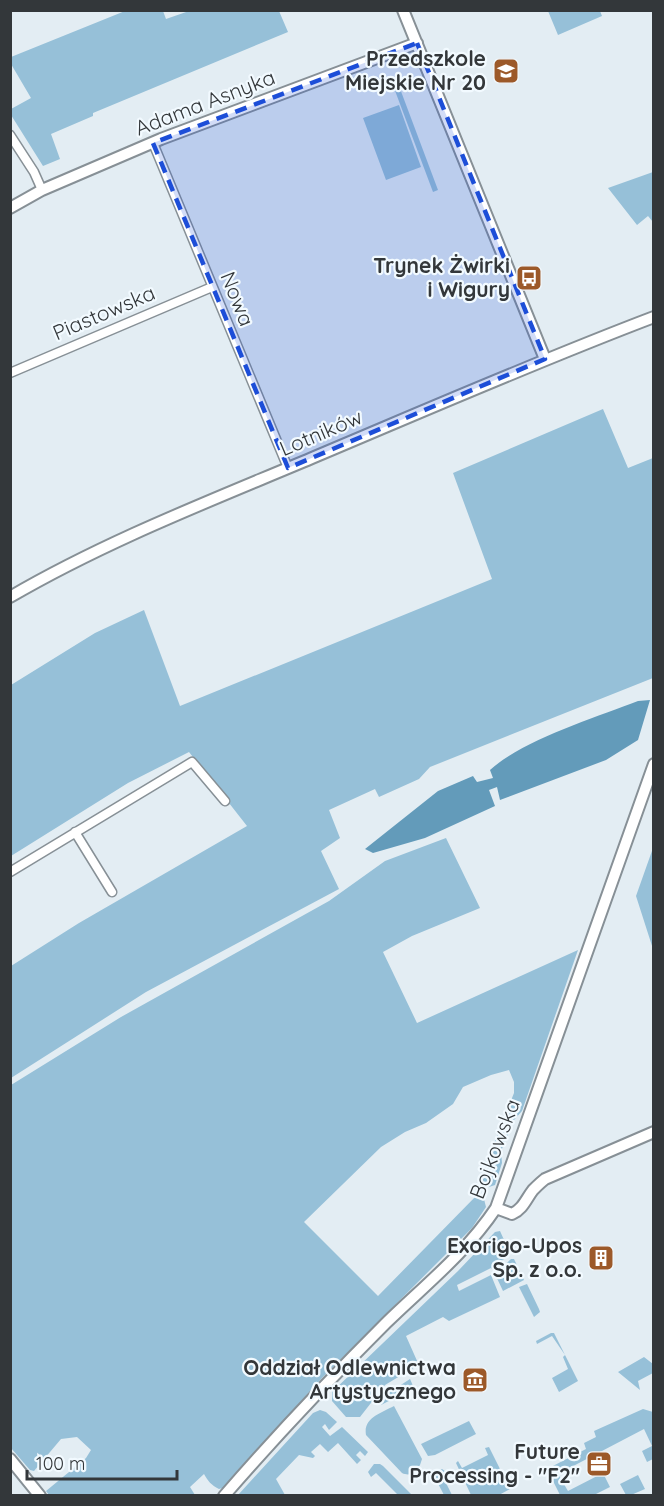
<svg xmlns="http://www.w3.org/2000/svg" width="664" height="1506" font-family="Quicksand,sans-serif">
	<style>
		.green { fill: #96c0d8 }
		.water { fill: #639bba }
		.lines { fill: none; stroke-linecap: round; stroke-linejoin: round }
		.minor-casing { stroke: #879096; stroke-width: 11 }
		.tertiary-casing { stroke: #879096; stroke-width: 14 }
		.minor { stroke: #fff; stroke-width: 8 }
		.tertiary { stroke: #fff; stroke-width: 10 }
		.marked { fill: #1d4ed8; fill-opacity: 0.2; stroke: #1d4ed8; stroke-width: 4.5; stroke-dasharray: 12 8; stroke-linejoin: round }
		.labels { text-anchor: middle; stroke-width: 4.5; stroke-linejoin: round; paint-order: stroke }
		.poi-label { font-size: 21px; font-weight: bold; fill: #33373a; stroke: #f2faff; text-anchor: end }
		.street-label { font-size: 21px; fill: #33373a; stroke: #f2faff }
	</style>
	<rect width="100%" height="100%" fill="#e3edf3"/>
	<path class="green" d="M 125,11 L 163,11 L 166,19 L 189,11 L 279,11 L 288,32 L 93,113 L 93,116 L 51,134 L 60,159 L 43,166 L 11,115 L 11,109 L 31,98 L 11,64 L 11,57 Z
		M 548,11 L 600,11 L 602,16 L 558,35 Z
		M 396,78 L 438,190 L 433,192 L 391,80 Z
		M 399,105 L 421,167 L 386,180 L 363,118 Z
		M 653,172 L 653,222 L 648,216 L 637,225 L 608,188 Z
		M 603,409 L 628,468 L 653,458 L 653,678 L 430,767 L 419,779 L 379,797 L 375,789 L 329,810 L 340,838 L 321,851 L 339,889 L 146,992 L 11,1078 L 11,966 L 79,923 L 247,826 L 189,752 L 128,783 L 11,856 L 11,685 L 95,633 L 144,610 L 180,706 L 492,579 L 453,473 Z
		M 446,838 L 480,908 L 412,936 L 383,952 L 417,1023 L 578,950 L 522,1111 L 514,1120 L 501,1151 L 502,1163 L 495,1185 L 489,1187 L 482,1184 L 486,1163 L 514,1093 L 514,1082 L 509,1070 L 491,1075 L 463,1087 L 453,1104 L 426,1123 L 405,1132 L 381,1147 L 304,1222 L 378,1296 L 477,1195 L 483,1195 L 486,1207 L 472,1228 L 322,1378 L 223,1488 L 219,1489 C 211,1485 208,1481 204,1474 L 190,1487 L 195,1495 L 49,1495 L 46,1491 L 86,1458 L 91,1450 L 77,1437 L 61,1439 L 34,1471 L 30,1470 L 11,1448 L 11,1085 L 121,1017 L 329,901 L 385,861 Z
		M 653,848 L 654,848 L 653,949 L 636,896 Z
		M 500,1231 L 510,1253 L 493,1270 L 491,1268 L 457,1285 L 459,1291 L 491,1275 L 500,1297 L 449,1321 L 443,1317 L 406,1336 L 418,1363 L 415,1367 L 385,1385 L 360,1417 L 346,1417 L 332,1401 L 332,1392 L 458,1271 L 495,1232 Z
		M 511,1259 L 514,1259 L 524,1280 L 503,1291 L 495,1274 Z
		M 527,1284 L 539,1309 L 540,1312 L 534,1317 L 519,1287 Z
		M 551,1333 L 554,1333 L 578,1381 L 559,1392 L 552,1378 L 568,1369 L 563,1357 L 565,1355 L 552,1336 L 537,1344 L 536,1341 Z
		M 644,1357 L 653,1364 L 653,1373 L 638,1381 L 640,1390 L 618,1372 Z
		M 410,1379 L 414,1388 L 381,1405 L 390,1392 Z
		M 394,1406 L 422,1459 L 420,1465 L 418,1468 L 419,1470 C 414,1474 408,1476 402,1473 L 366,1435 C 363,1418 381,1413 394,1406 Z
		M 643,1409 L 653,1412 L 653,1459 L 647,1462 L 642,1451 L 652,1446 L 644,1429 L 558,1474 L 568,1491 L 603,1473 L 610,1487 L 594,1495 L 560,1495 L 547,1469 L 586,1449 L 584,1443 L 596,1437 L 594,1431 Z
		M 320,1410 L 326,1412 L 337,1422 L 329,1430 L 325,1424 L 322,1427 L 330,1436 L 342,1427 L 368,1452 L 365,1456 L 360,1451 L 356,1455 L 361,1460 L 357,1464 L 338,1443 L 328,1452 L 320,1444 L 311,1452 L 315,1456 L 313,1458 L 299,1455 L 276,1479 L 285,1495 L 238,1495 L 313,1413 Z
		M 469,1421 L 476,1434 L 435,1455 L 428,1456 L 421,1444 Z
		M 489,1447 L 510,1489 L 499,1495 L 471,1495 L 456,1463 L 458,1461 L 462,1468 L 488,1455 L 485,1448 Z
		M 374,1464 L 380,1464 L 383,1466 L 412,1495 L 398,1495 L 376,1473 L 371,1477 L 368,1472 Z
		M 442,1469 L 449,1474 L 443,1477 L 452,1495 L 444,1495 L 433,1474 Z
		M 638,1475 L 645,1489 L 631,1495 L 626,1495 L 620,1484 Z"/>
	<path class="water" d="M 650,700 L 638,740 L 606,760 L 500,800 L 497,787 L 489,790 L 495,806 L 425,838 L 373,853 L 365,849 L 438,791 L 473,776 L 477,782 L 493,778 L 490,770 C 523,740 594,718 638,701 Z"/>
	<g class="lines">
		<g class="minor-casing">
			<path id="minor" d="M 10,135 L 34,172 L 42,190
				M 153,143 L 288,468
				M 10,373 L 212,287
				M 75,832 L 112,892
				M 10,872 L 192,762 L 225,801"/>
		</g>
		<g class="tertiary-casing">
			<path id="tertiary" d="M 403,10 L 545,359
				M 10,208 L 42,190 L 161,139 L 417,43
				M 10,597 C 106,541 210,501 312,458 C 426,410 538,361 654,317
				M 496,1208 L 512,1214 C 523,1209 526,1199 533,1190 C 537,1186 541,1182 545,1179 L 654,1132
				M 10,1459 L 40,1496
				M 224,1496 C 276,1436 330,1379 386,1323 C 424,1286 466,1253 496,1208 L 654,764"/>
		</g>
		<use href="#minor" class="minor"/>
		<use href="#tertiary" class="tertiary"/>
	</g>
	<path class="marked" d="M 417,43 L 545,359 L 288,468 L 153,143 Z"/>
	<defs>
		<g id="school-square" transform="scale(1.35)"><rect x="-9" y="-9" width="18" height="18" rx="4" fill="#9c5929" stroke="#f2faff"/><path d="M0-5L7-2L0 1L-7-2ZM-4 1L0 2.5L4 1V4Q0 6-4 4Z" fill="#fff"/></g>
		<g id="bus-square" transform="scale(1.35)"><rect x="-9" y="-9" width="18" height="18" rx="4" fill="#9c5929" stroke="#f2faff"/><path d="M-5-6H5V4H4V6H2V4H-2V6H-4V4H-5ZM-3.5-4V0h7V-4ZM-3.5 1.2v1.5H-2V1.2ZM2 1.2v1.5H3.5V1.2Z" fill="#fff"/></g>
		<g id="building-square" transform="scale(1.35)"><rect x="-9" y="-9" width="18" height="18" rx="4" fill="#9c5929" stroke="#f2faff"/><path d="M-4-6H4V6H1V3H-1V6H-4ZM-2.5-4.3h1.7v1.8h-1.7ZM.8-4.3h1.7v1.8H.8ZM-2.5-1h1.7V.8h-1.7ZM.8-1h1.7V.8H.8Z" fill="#fff"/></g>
		<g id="museum-square" transform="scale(1.35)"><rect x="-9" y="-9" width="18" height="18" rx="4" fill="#9c5929" stroke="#f2faff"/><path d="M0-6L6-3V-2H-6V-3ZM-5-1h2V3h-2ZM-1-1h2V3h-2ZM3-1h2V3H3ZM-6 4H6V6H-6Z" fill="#fff"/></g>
		<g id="office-square" transform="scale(1.35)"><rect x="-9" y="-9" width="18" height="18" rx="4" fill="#9c5929" stroke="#f2faff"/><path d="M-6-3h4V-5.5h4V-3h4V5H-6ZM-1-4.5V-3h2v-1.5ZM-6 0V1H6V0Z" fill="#fff"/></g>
	</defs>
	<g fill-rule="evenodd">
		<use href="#school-square" x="506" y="71"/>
		<use href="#bus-square" x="529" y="278"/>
		<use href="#building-square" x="601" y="1258"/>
		<use href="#museum-square" x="475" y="1380"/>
		<use href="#office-square" x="599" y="1464"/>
	</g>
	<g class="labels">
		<g class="poi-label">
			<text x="486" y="66">Przedszkole<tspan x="486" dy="24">Miejskie Nr 20</tspan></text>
			<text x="510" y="273">Trynek Żwirki<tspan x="510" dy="24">i Wigury</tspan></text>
			<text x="582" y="1253">Exorigo-Upos<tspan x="582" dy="24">Sp. z o.o.</tspan></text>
			<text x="456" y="1375">Oddział Odlewnictwa<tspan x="456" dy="24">Artystycznego</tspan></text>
			<text x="580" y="1459">Future<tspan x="580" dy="24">Processing - "F2"</tspan></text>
		</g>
		<g class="street-label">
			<text transform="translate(205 103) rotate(-21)" y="7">Adama Asnyka</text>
			<text transform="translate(237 299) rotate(68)" y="7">Nowa</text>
			<text transform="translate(104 313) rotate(-23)" y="7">Piastowska</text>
			<text transform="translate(321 433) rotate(-23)" y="7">Lotników</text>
			<text transform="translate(495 1149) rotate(-69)" y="7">Bojkowska</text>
		</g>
	</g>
	<rect width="664" height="1506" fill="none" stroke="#33373a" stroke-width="24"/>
	<path d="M27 1470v9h150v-9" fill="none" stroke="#33373a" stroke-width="3"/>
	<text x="36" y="1470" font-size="18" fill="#33373a" stroke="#f2faff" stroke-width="4.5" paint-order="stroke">100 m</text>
</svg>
